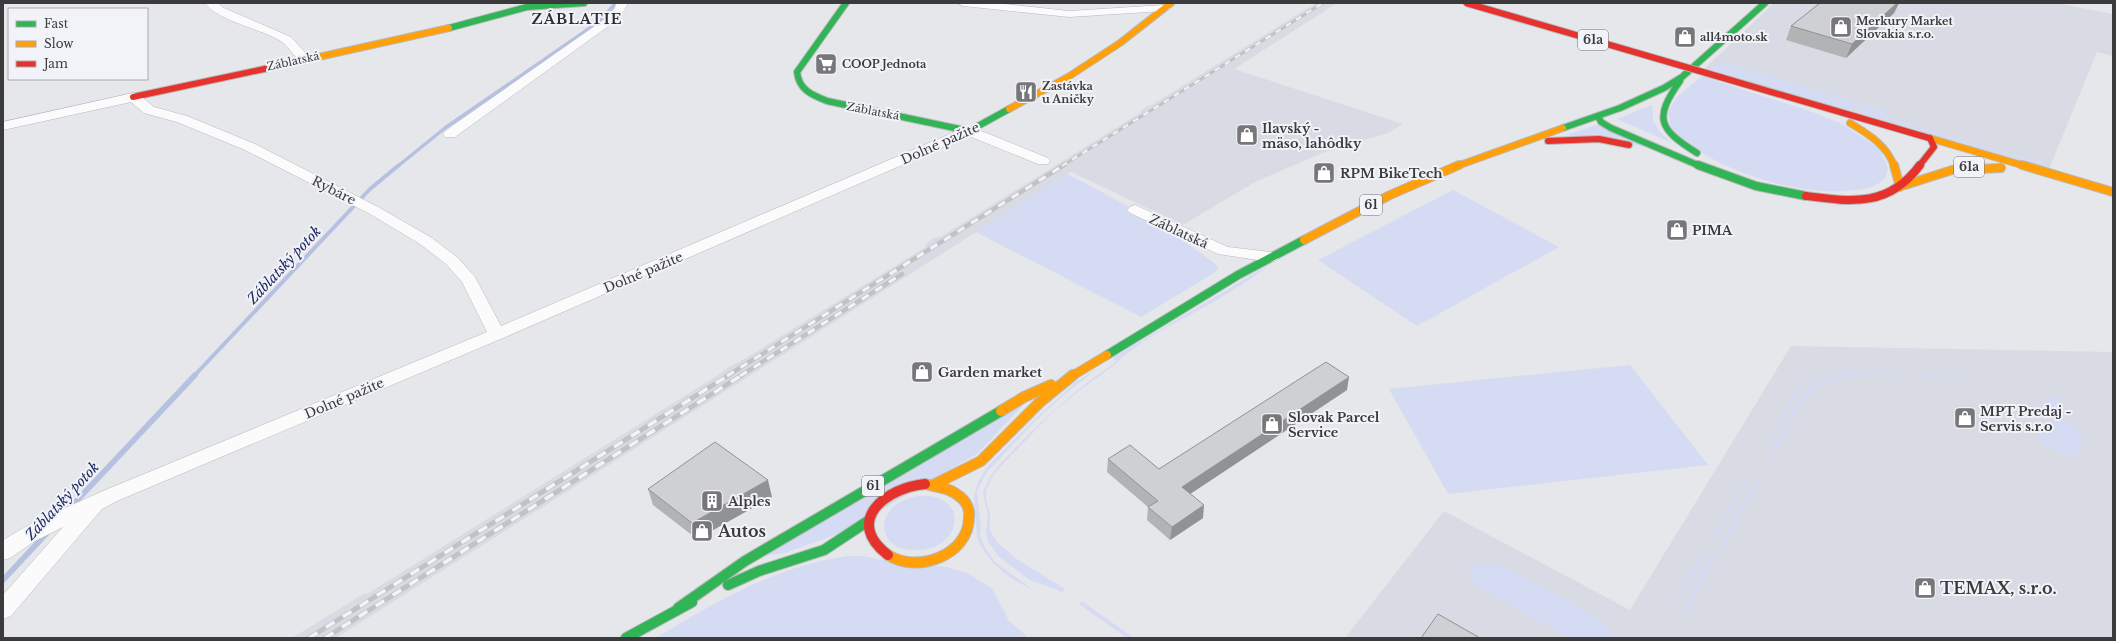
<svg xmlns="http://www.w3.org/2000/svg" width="2116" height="641" font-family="'Libre Baskerville',serif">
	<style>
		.built { fill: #d8dbe3 }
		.green { fill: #d4dbf3 }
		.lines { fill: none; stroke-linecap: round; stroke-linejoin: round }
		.stream-far2 { stroke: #b6c0e1; stroke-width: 3.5 }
		.stream-far1 { stroke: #b6c0e1; stroke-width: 4 }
		.stream { stroke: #b6c0e1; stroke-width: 5.5 }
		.street-casing { stroke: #b8b9bb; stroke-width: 1 }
		.fast-far2-casing { stroke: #b8b9bb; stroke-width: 8 }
		.fast-far1-casing { stroke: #b8b9bb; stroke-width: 10 }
		.fast-casing { stroke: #b8b9bb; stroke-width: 12 }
		.slow-far2-casing { stroke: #b8b9bb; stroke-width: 8 }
		.slow-far1-casing { stroke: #b8b9bb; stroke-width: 10 }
		.slow-casing { stroke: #b8b9bb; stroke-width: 12 }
		.jam-far2-casing { stroke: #b8b9bb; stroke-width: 8 }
		.jam-far1-casing { stroke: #b8b9bb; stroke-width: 10 }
		.jam-casing { stroke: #b8b9bb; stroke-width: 12 }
		.street { fill: #fbfbfc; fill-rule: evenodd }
		.fast-far2 { stroke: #30b455; stroke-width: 6 }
		.fast-far1 { stroke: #30b455; stroke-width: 8 }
		.fast { stroke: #30b455; stroke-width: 10 }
		.slow-far2 { stroke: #ff9f0a; stroke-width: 6 }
		.slow-far1 { stroke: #ff9f0a; stroke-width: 8 }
		.slow { stroke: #ff9f0a; stroke-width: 10 }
		.jam-far2 { stroke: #e5322d; stroke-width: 6 }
		.jam-far1 { stroke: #e5322d; stroke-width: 8 }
		.jam { stroke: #e5322d; stroke-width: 10 }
		.rail-far2-casing { stroke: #c2c2c4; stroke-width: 3 }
		.rail-far1-casing { stroke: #c2c2c4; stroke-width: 4.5 }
		.rail-casing { stroke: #c2c2c4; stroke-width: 5 }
		.rail-far2 { stroke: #f2f3f9; stroke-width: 2; stroke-dasharray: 6; stroke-linecap: butt }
		.rail-far1 { stroke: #f2f3f9; stroke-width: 3; stroke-dasharray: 8; stroke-linecap: butt }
		.rail { stroke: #f2f3f9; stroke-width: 3.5; stroke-dasharray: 10; stroke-linecap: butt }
		.jam-bridge-casing { stroke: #b7bac4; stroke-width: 8; stroke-linecap: butt }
		.jam-bridge { stroke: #e5322d; stroke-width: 6 }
		.wall { fill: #b2b3b5 }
		.shaded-wall { fill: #919294 }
		.building { fill: #cfd0d3; stroke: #919294 }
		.labels { text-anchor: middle; stroke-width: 4; stroke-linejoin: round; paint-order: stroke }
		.far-poi-label { font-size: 11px; font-weight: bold; fill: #3b3b3d; stroke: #f2f3f9; text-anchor: start }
		.far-street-label { font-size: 11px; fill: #3b3b3d; stroke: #f2f3f9 }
		.shield { fill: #f2f3f9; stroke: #727275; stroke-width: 1 }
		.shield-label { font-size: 12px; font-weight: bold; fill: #3b3b3d }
		.poi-label { font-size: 13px; font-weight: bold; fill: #3b3b3d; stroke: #f2f3f9; text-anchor: start }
		.street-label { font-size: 13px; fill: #3b3b3d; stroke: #f2f3f9 }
		.far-district-label { font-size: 14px; font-weight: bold; letter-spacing: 1px; fill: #2c2d31; stroke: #f2f3f9 }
		.water-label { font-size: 14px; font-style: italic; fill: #212a61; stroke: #f2f3f9 }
		.near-poi-label { font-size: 16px; font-weight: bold; fill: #3b3b3d; stroke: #f2f3f9; text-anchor: start }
	</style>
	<rect width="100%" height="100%" fill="#e6e7ea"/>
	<path class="built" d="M 1316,3 L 1337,3 L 1234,69 L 1403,124 L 1388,133 L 1325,152 L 1255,182 L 1183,225 L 1071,172 L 336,638 L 292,638 L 365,593 L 367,594 L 723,372 L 722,371 L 746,358 L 924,248 L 927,243 L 934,238 L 942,236 L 1140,113 L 1142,109 L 1153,104 Z
		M 1774,3 L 2056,3 L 2113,14 L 2113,56 L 2097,52 L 2049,169 L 1704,69 Z
		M 1791,346 L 2113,352 L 2113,638 L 1345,638 L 1444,511 L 1630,610 Z"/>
	<path class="green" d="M 1720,61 L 1888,111 L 1886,115 L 1895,117 L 1894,119 L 2048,164 L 2047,166 L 1857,111 L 1861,105 L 1856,103 L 1851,111 L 1723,73 L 1716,81 L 1807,110 L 1842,124 L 1880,149 L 1888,169 C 1885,185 1869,189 1855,190 C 1802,198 1710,170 1673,130 C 1670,126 1669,117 1668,112 L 1677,97 Z
		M 1652,105 L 1653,121 L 1659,131 L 1672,143 L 1617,119 Z
		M 1596,125 L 1649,147 L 1566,135 Z
		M 1067,174 C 1120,201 1172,230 1219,267 L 1214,273 L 1141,317 L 976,232 Z
		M 1453,190 L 1559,247 L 1417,326 L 1318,260 Z
		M 1269,266 C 1253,277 1237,288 1220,298 C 1185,319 1144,336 1114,365 L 1075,394 L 1053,412 L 1000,467 L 992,477 L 986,491 L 986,500 L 990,515 L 990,531 L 998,543 L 1018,560 L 1065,589 L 1062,592 L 1030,580 L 999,557 L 988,542 L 986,531 L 988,517 L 983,492 L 990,477 L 997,467 C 1033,429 1070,393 1113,364 L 1116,361 L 1113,358 L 1253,274 Z
		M 1630,365 L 1708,465 L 1448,494 L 1389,389 Z
		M 1849,368 L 1959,371 C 1922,372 1837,359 1808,382 C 1791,396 1781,423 1770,441 L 1768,440 C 1778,423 1791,391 1807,380 C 1820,372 1835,371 1849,368 Z
		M 1097,369 L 1065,394 L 1035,421 L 986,473 L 977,491 L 981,528 L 980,534 L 984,546 L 995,562 L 1032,589 C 1009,580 986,561 977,537 L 974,497 L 978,482 L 987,467 L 1034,420 L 1076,382 Z
		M 1868,372 L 1967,375 L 1970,377 C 1937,376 1837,366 1814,389 C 1797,406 1786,433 1775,454 L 1771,453 C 1780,436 1799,394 1814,384 C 1828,375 1851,373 1868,372 Z
		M 2052,397 L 2061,398 L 2054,416 L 2042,412 L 2046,399 Z
		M 1024,404 L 977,454 L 843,532 L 785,553 L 764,556 Z
		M 2054,419 L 2059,421 L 2060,419 L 2076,425 L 2075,431 L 2083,435 L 2076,459 L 2046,447 L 2037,438 L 2038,432 L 2049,436 Z
		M 1757,477 L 1761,477 L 1723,547 L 1720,545 Z
		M 1749,479 L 1746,484 L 1715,539 L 1713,537 L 1745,482 Z
		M 918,496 C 970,492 964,549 917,550 C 872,551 874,503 918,496 Z
		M 1702,554 L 1706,555 L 1678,602 L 1677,599 Z
		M 1713,555 L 1717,557 L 1684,615 L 1682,611 Z
		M 848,556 L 863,556 L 877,559 L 947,567 L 967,573 L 992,588 L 1009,621 L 1029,638 L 656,638 C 716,601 777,566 848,556 Z
		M 1488,563 L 1505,567 L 1592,614 L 1604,623 L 1611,633 L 1611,636 L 1615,638 L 1569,638 L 1470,582 L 1474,576 L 1468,573 C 1472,565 1480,564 1488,563 Z
		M 1082,601 L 1134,638 L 1127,638 L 1079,604 Z"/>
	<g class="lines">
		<path class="stream-far2" d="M 398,166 L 445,128 L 600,21 L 615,4"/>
		<path class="stream-far1" d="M 194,376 L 370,189 L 399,165"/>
		<path class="stream" d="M 69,509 L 195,375
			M 3,580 L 47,533"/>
		<g class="street-casing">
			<path id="street" d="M 205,3 L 218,3 L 224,8 L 291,37 L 311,59 L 305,63 C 295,60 291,48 282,42 C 263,29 219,22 205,3 Z
				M 616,3 L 628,3 L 624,11 L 610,25 L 455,137 L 445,137 L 443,134 L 445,131 L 602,21 L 615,8 Z
				M 957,3 L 996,3 L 1069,11 L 1164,5 L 1170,8 L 1164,11 L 1069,17 L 963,6 Z
				M 133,93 L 138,94 L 154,107 L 187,116 L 255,144 L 380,208 L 432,238 L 458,258 L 475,277 L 501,326 L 964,128 L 974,128 L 1048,158 L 1050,161 L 1048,164 L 1038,164 L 969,136 L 503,338 L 117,501 L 102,509 L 11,616 L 3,619 L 3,595 L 63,527 L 35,541 L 10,558 L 3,560 L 3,540 L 34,522 L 103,491 L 487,332 L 462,282 L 446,264 L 420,244 L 370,214 L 245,150 L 177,122 L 144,113 L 131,102 L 3,130 L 3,122 Z
				M 1135,205 L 1228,247 L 1271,252 L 1277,254 L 1279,257 L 1277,260 L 1271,262 L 1218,254 L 1130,213 L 1127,210 L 1130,207 Z"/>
		</g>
		<g class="fast-far2-casing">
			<path id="fast-far2" d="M 846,3 L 797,72 C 799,90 812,95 827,101 L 969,131 L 1009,109
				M 449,28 L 527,7 L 584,3
				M 1680,81 C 1653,119 1659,129 1697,153
				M 1598,116 L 1601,122 L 1611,128 L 1700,166
				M 1563,128 L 1620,108 L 1664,88 L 1682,77 L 1765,3"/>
		</g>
		<g class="fast-far1-casing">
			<path id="fast-far1" d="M 1698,165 L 1756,186 L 1806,196
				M 1107,355 L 1238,275 L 1304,240"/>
		</g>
		<g class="fast-casing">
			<path id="fast" d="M 728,585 L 759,571 L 824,550 L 868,521
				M 678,608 L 745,561 L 1001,411
				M 626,638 L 692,602"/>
		</g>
		<g class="slow-far2-casing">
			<path id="slow-far2" d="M 269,68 L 449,28
				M 1009,109 L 1068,77 L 1120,43 L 1171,3
				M 1850,123 C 1868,134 1887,145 1894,166
				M 1929,138 L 2025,166
				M 1457,166 L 1563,128"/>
		</g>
		<g class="slow-far1-casing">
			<path id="slow-far1" d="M 1894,165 L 1900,187
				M 2022,165 L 2113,192
				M 1905,185 L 1952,170 L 2001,168
				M 1304,240 L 1390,195 L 1459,165
				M 1072,376 L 1107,355"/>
		</g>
		<g class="slow-casing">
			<path id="slow" d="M 1001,411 L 1024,397 L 1051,385
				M 933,485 L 981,461 L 1040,402 L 1073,375
				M 888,555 C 918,574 969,555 969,517 C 970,509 966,501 959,496 C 950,488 937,487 925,484"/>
		</g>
		<g class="jam-far2-casing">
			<path id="jam-far2" d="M 1720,77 L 1929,138
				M 133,97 L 269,68
				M 1548,141 L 1599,139 L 1629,145
				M 1919,166 L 1934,147 L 1930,138"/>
		</g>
		<g class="jam-far1-casing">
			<path id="jam-far1" d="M 1806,196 C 1853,202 1889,207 1920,165"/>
		</g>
		<g class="jam-casing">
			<path id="jam" d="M 888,555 C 844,521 885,488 925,484"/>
		</g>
		<use href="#street" class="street"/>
		<use href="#fast-far2" class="fast-far2"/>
		<use href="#fast-far1" class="fast-far1"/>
		<use href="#fast" class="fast"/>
		<use href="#slow-far2" class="slow-far2"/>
		<use href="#slow-far1" class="slow-far1"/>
		<use href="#slow" class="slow"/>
		<use href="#jam-far2" class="jam-far2"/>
		<use href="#jam-far1" class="jam-far1"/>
		<use href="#jam" class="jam"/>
		<g class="rail-far2-casing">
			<path id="rail-far2" d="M 1062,166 L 1323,3"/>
		</g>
		<g class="rail-far1-casing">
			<path id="rail-far1" d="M 727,376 L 1064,165
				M 740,376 L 902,274"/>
		</g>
		<g class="rail-casing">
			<path id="rail" d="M 309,638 L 729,375
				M 325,638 L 742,375"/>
		</g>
		<use href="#rail-far2" class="rail-far2"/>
		<use href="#rail-far1" class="rail-far1"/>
		<use href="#rail" class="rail"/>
		<g class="jam-bridge-casing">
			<path id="jam-bridge" d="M 1466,3 L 1720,77"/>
		</g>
		<use href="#jam-bridge" class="jam-bridge"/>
	</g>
	<path class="wall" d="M 1820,3 L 1899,3 L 1894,13 L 1846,58 L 1786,40 L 1791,26 Z
		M 1347,390 L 1190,494 L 1203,518 L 1170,540 L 1147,520 L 1148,507 L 1107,472 L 1108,459 L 1159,469 Z
		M 648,489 L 772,497 L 697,539 L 653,505 Z"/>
	<path class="shaded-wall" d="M 1897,3 L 1899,3 L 1894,13 L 1846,58 L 1852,44 Z
		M 1349,377 L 1347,390 L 1181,500 L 1182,487 Z
		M 768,480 L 772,497 L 697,539 L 692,523 Z
		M 1204,505 L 1203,518 L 1170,540 L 1172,527 Z"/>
	<path class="building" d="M 1820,3 L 1897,3 L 1852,44 L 1791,26 Z
		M 1326,362 L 1349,377 L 1182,487 L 1204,505 L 1172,527 L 1148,507 L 1158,501 L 1108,459 L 1130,445 L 1159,469 Z
		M 715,442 L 768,480 L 692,523 L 648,489 Z
		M 1438,614 L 1480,638 L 1421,638 Z"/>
	<defs>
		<g id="shop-square" transform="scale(1.15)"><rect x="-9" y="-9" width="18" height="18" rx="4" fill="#77777a" stroke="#f2f3f9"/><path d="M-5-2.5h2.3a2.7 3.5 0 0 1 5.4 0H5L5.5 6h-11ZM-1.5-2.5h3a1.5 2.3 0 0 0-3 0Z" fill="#fff"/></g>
		<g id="supermarket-square" transform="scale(1.15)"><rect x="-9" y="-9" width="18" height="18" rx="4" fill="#77777a" stroke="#f2f3f9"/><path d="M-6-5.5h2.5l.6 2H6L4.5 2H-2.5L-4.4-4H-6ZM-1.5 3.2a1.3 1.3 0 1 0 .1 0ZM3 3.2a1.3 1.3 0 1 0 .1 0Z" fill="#fff"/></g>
		<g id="restaurant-square" transform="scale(1.15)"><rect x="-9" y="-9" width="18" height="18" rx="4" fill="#77777a" stroke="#f2f3f9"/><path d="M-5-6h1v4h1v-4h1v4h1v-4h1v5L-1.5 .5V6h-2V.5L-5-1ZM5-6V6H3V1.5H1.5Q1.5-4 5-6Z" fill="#fff"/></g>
		<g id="building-square" transform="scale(1.15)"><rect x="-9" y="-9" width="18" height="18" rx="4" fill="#77777a" stroke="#f2f3f9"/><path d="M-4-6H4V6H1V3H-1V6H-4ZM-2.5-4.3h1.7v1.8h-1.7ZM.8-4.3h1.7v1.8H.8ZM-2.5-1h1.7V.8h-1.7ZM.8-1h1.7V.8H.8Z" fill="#fff"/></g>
	</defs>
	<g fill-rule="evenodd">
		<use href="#shop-square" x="1841" y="27"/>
		<use href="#shop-square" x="1685" y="37"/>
		<use href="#supermarket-square" x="826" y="64"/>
		<use href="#restaurant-square" x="1026" y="92"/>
		<use href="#shop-square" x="1247" y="135"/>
		<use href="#shop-square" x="1324" y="173"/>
		<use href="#shop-square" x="1677" y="230"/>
		<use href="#shop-square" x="922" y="372"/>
		<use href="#shop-square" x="1965" y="418"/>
		<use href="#shop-square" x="1272" y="424"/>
		<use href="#building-square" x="712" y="501"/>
		<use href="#shop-square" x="702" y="531"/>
		<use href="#shop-square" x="1925" y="588"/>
	</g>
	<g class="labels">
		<g class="far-poi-label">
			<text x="1856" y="25">Merkury Market<tspan x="1856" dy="13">Slovakia s.r.o.</tspan></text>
			<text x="1700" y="41">all4moto.sk</text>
			<text x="842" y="68">COOP Jednota</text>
			<text x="1042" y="90">Zastávka<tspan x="1042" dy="13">u Aničky</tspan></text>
		</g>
		<g class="far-street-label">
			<text transform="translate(293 61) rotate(-12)" y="4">Záblatská</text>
			<text transform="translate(873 111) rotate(11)" y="4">Záblatská</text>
		</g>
		<g class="shield">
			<rect x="1578" y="30" width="30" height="20" rx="3"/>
			<rect x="1954" y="157" width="30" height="20" rx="3"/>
			<rect x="1360" y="195" width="22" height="20" rx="3"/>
			<rect x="862" y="476" width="22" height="20" rx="3"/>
		</g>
		<g class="shield-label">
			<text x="1593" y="44">61a</text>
			<text x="1969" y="171">61a</text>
			<text x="1371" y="209">61</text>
			<text x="873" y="490">61</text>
		</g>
		<g class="poi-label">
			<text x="1262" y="133">Ilavský -<tspan x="1262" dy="15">mäso, lahôdky</tspan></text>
			<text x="1340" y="178">RPM BikeTech</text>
			<text x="1692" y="235">PIMA</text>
			<text x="938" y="377">Garden market</text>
			<text x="1980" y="416">MPT Predaj -<tspan x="1980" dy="15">Servis s.r.o</tspan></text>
			<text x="1288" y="422">Slovak Parcel<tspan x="1288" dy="15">Service</tspan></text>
			<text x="728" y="506">Alples</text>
		</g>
		<g class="street-label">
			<text transform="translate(940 143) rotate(-24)" y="5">Dolné pažite</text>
			<text transform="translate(334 190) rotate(27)" y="5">Rybáre</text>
			<text transform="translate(1179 231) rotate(25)" y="5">Záblatská</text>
			<text transform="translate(643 272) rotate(-23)" y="5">Dolné pažite</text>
			<text transform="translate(344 398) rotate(-23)" y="5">Dolné pažite</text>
		</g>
		<g class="far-district-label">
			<text x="577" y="24">ZÁBLATIE</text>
		</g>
		<g class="water-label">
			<text transform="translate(284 265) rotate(-47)" y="5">Záblatský potok</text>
			<text transform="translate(62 501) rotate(-47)" y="5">Záblatský potok</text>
		</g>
		<g class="near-poi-label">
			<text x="718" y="537">Autos</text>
			<text x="1940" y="594">TEMAX, s.r.o.</text>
		</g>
	</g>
	<rect width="2116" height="641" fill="none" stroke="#3b3b3d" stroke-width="8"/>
	<rect x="8" y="8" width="140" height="72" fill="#f2f3f9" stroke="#a9a9ae"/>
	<rect x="16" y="21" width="20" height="6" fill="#30b455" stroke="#a9a9ae"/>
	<text x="44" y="28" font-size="12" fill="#3b3b3d">Fast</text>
	<rect x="16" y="41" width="20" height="6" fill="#ff9f0a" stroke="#a9a9ae"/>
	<text x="44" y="48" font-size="12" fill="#3b3b3d">Slow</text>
	<rect x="16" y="61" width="20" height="6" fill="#e5322d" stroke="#a9a9ae"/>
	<text x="44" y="68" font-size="12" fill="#3b3b3d">Jam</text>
</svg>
